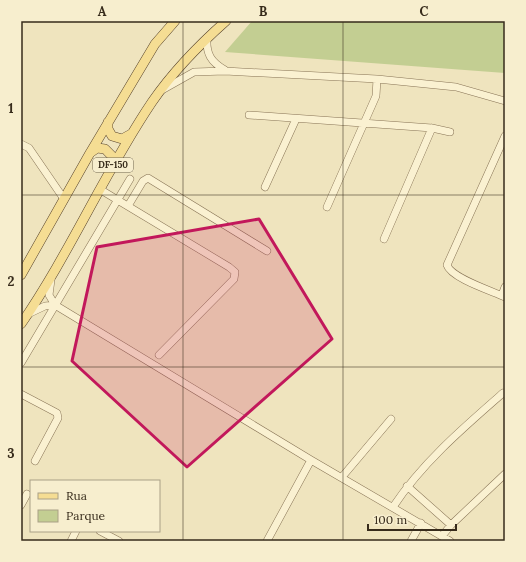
<svg xmlns="http://www.w3.org/2000/svg" width="526" height="562" font-family="Lora,serif">
	<style>
		.green { fill: #c3ce92 }
		.lines { fill: none; stroke-linecap: round; stroke-linejoin: round }
		.minor-casing { stroke: #887456; stroke-width: 8 }
		.major-casing { stroke: #56422b; stroke-width: 10 }
		.minor { stroke: #faf1d1; stroke-width: 7 }
		.major { stroke: #f5dd93; stroke-width: 9 }
		.marked { fill: #c2185b; fill-opacity: 0.2; stroke: #c2185b; stroke-width: 3; stroke-linejoin: round }
		.grid { fill: none; stroke: #372b1b; stroke-width: 1; stroke-opacity: 0.55 }
		.labels { text-anchor: middle; stroke-width: 3.5; stroke-linejoin: round; paint-order: stroke }
		.shield { fill: #f7eece; stroke: #716651; stroke-width: 1 }
		.shield-label { font-size: 9px; font-weight: bold; fill: #372b1b }
		.neatline { fill: none; stroke: #372b1b; stroke-width: 1.5 }
		.grid-label { font-size: 13px; text-anchor: middle; font-weight: bold; fill: #372b1b }
	</style>
	<rect width="100%" height="100%" fill="#efe4be"/>
	<path class="green" d="M 252,21 L 505,21 L 505,73 L 225,52 Z"/>
	<g class="lines">
		<g class="minor-casing">
			<path id="minor" d="M 207,38 C 206,54 211,62 225,70
				M 162,90 L 194,72 L 225,71 L 377,79 L 456,87 L 505,101
				M 249,115 L 432,128 L 450,132
				M 505,136 L 447,265 C 451,278 492,291 505,297
				M 21,144 L 29,148 L 64,199
				M 265,187 L 296,119
				M 101,190 L 229,267 L 235,272 L 234,279 L 159,355
				M 128,206 L 143,181 L 148,178 L 267,251
				M 327,207 L 376,96 L 377,79
				M 384,239 L 432,128
				M 51,280 L 49,295 L 55,305 L 311,460 L 450,541
				M 502,295 L 505,287
				M 28,314 L 45,306 L 55,305
				M 21,363 L 130,179
				M 21,394 L 57,413 L 58,418 L 35,461
				M 342,477 L 391,419
				M 407,486 L 451,525
				M 21,505 L 27,494
				M 393,507 C 422,463 464,427 503,393
				M 100,531 L 119,541
				M 442,536 L 451,525 L 505,474
				M 71,541 L 76,531
				M 267,541 L 311,460
				M 411,541 L 421,523"/>
		</g>
		<g class="major-casing">
			<path id="major" d="M 108,122 L 108,129 L 112,136 L 122,139 L 131,134
				M 90,153 L 97,148 L 105,149 L 113,157 L 113,166
				M 21,275 L 90,153 L 155,44 L 175,21
				M 21,324 C 70,253 104,173 152,102 C 172,73 200,44 226,21"/>
		</g>
		<use href="#minor" class="minor"/>
		<use href="#major" class="major"/>
	</g>
	<path class="marked" d="M 259,219 L 332,339 L 187,467 L 72,361 L 97,247 Z"/>
	<path class="grid" d="M 183,21 L 183,541M 343,21 L 343,541M 21,195 L 505,195M 21,367 L 505,367"/>
	<g class="labels">
		<rect class="shield" x="93" y="158" width="40" height="14" rx="3"/>
		<g class="shield-label">
			<text x="113" y="168">DF-150</text>
		</g>
	</g>
	<rect width="526" height="562" fill="none" stroke="#f7eece" stroke-width="44"/>
	<rect x="30" y="480" width="130" height="52" fill="#f7eece" stroke="#aaa086"/>
	<rect x="38" y="493" width="20" height="6" fill="#f5dd93" stroke="#aaa086"/>
	<text x="66" y="500" font-size="12" fill="#372b1b">Rua</text>
	<rect x="38" y="510" width="20" height="12" fill="#c3ce92" stroke="#aaa086"/>
	<text x="66" y="520" font-size="12" fill="#372b1b">Parque</text>
	<path d="M368 524v6h88v-6" fill="none" stroke="#372b1b" stroke-width="2"/>
	<text x="374" y="524" font-size="12" fill="#372b1b" stroke="#f7eece" stroke-width="3" paint-order="stroke">100 m</text>
	<rect x="22" y="22" width="482" height="518" class="neatline"/>
	<g class="grid-label">
		<text x="102" y="16">A</text>
		<text x="263" y="16">B</text>
		<text x="424" y="16">C</text>
		<text x="11" y="113">1</text>
		<text x="11" y="286">2</text>
		<text x="11" y="458">3</text>
	</g>
</svg>
